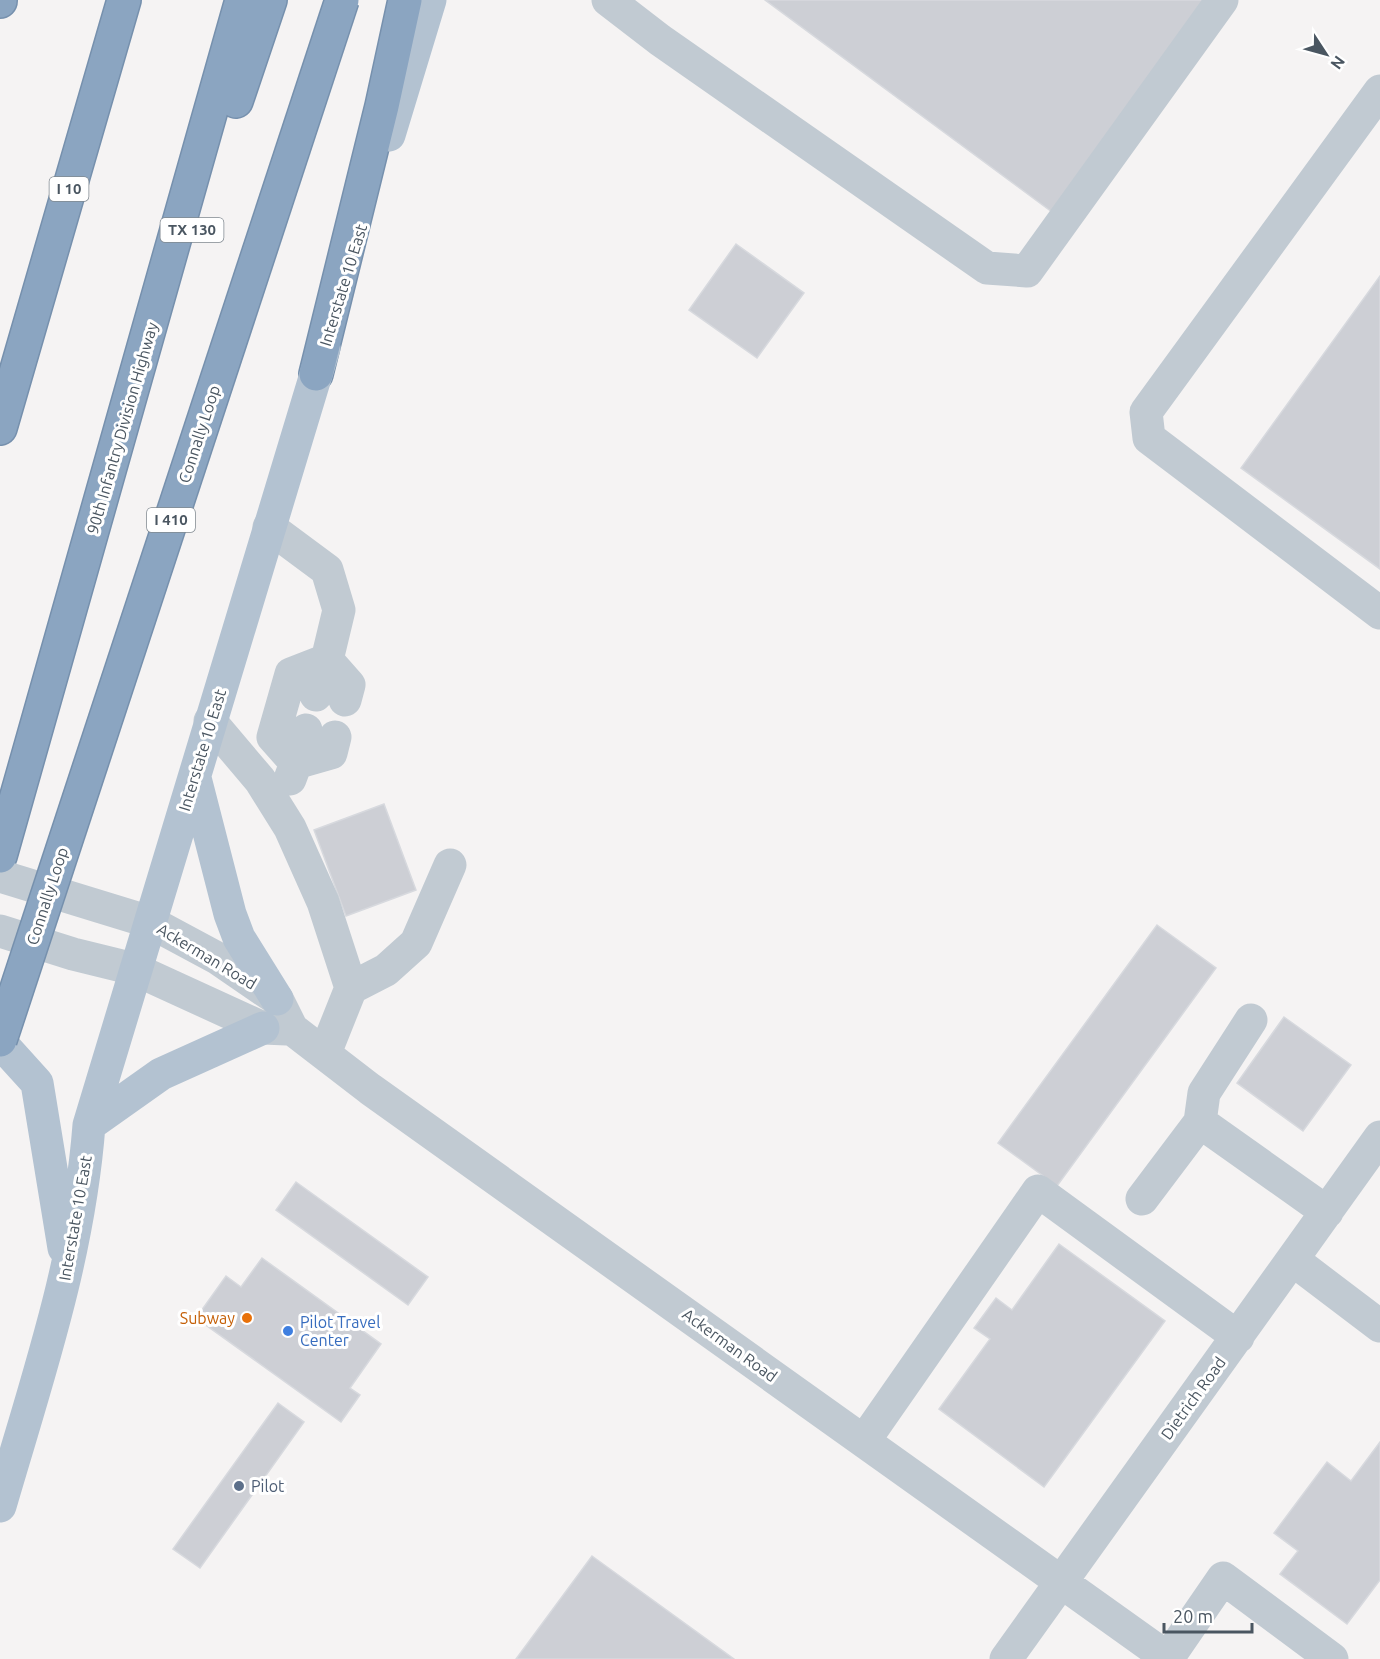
<svg xmlns="http://www.w3.org/2000/svg" width="1380" height="1659" font-family="Ubuntu,sans-serif">
	<style>
		.building { fill: #cdcfd5; stroke: #d7d9de; stroke-width: 1.5 }
		.lines { fill: none; stroke-linecap: round; stroke-linejoin: round }
		.highway-casing { stroke: #7690ad; stroke-width: 36 }
		.minor { stroke: #c1cad2; stroke-width: 33 }
		.major { stroke: #b3c2d1; stroke-width: 33 }
		.highway { stroke: #8ba5c1; stroke-width: 33 }
		.highway-bridge-casing { stroke: #7690ad; stroke-width: 36; stroke-linecap: butt }
		.highway-bridge { stroke: #8ba5c1; stroke-width: 33 }
		.food-dot { fill: #e8710a; stroke: #fff; stroke-width: 2 }
		.shop-dot { fill: #3f7fe0; stroke: #fff; stroke-width: 2 }
		.service-dot { fill: #5c6f8a; stroke: #fff; stroke-width: 2 }
		.labels { text-anchor: middle; stroke-width: 6; stroke-linejoin: round; paint-order: stroke }
		.shield { fill: #fff; stroke: #808990; stroke-width: 1.5 }
		.shield-label { font-size: 15px; font-weight: bold; fill: #4a5661 }
		.street-label { font-size: 16px; fill: #4a5661; stroke: #fff }
		.food-label { font-size: 16px; fill: #c56008; stroke: #fff; text-anchor: end }
		.shop-label { font-size: 16px; fill: #366cbe; stroke: #fff; text-anchor: start }
		.service-label { font-size: 16px; fill: #4e5e75; stroke: #fff; text-anchor: start }
	</style>
	<rect width="100%" height="100%" fill="#f5f3f3"/>
	<path class="building" d="M 765,0 L 1208,0 L 1052,212 Z
		M 736,244 L 804,293 L 757,358 L 689,310 Z
		M 1380,276 L 1380,569 L 1241,468 Z
		M 384,804 L 416,890 L 346,916 L 314,830 Z
		M 1157,925 L 1216,968 L 1057,1186 L 998,1143 Z
		M 1284,1017 L 1351,1065 L 1303,1131 L 1237,1083 Z
		M 296,1182 L 428,1277 L 408,1305 L 276,1210 Z
		M 1059,1244 L 1165,1321 L 1044,1487 L 939,1409 L 990,1339 L 974,1328 L 996,1298 L 1012,1310 Z
		M 262,1258 L 381,1344 L 350,1388 L 360,1395 L 341,1422 L 196,1318 L 226,1276 L 241,1287 Z
		M 278,1403 L 304,1422 L 200,1568 L 173,1549 Z
		M 1380,1442 L 1380,1580 L 1347,1624 L 1280,1574 L 1298,1551 L 1274,1533 L 1327,1462 L 1351,1481 Z
		M 592,1556 L 734,1659 L 516,1659 Z"/>
	<g class="lines">
		<g class="highway-casing">
			<path id="highway" d="M 0,1 L 0,0
				M 236,101 L 270,0
				M 316,374 L 382,106 L 405,0
				M 0,428 L 124,0
				M 0,856 L 242,0"/>
		</g>
		<path class="minor" d="M 608,0 L 660,40 L 987,268 L 1027,271 L 1222,0
			M 1380,91 L 1146,412 L 1149,438 L 1380,613
			M 269,527 L 327,570 L 339,610 L 327,660 L 291,674 L 273,737 L 296,763 L 306,730
			M 316,695 L 327,660 L 349,685 L 345,700
			M 210,721 L 260,780 L 290,828 L 323,902 L 351,988 L 325,1053
			M 290,779 L 296,763 L 331,753 L 335,737
			M 0,876 L 150,922 L 217,958 L 277,999 L 292,1029 L 370,1089 L 1169,1659
			M 0,931 L 73,954 L 134,969 L 263,1028 L 287,1029
			M 351,988 L 386,970 L 416,943 L 450,865
			M 1200,1122 L 1204,1093 L 1251,1020
			M 1142,1199 L 1200,1122 L 1327,1212
			M 1293,1260 L 1380,1326
			M 864,1441 L 1038,1191 L 1238,1337
			M 1168,1658 L 1223,1578 L 1332,1659
			M 1006,1659 L 1380,1137"/>
		<path class="major" d="M 389,135 L 430,0
			M 195,778 L 230,914 L 239,938 L 277,999
			M 0,1042 L 37,1083 L 64,1248
			M 89,1125 L 161,1074 L 263,1028
			M 0,1506 C 37,1379 79,1258 89,1125 L 324,348"/>
		<use href="#highway" class="highway"/>
		<g class="highway-bridge-casing">
			<path id="highway-bridge" d="M 0,1040 L 342,0"/>
		</g>
		<use href="#highway-bridge" class="highway-bridge"/>
	</g>
	<circle class="food-dot" cx="247" cy="1318" r="6"/>
	<circle class="shop-dot" cx="288" cy="1331" r="6"/>
	<circle class="service-dot" cx="239" cy="1486" r="6"/>
	<g class="labels">
		<g class="shield">
			<rect x="49.5" y="177" width="39" height="24" rx="4.5"/>
			<rect x="160.5" y="218" width="63" height="24" rx="4.5"/>
			<rect x="147" y="508" width="48" height="24" rx="4.5"/>
		</g>
		<g class="shield-label">
			<text x="69" y="194">I 10</text>
			<text x="192" y="235">TX 130</text>
			<text x="171" y="525">I 410</text>
		</g>
		<g class="street-label">
			<text transform="translate(343 285) rotate(-73)" y="6">Interstate 10 East</text>
			<text transform="translate(122 428) rotate(-74)" y="6">90th Infantry Division Highway</text>
			<text transform="translate(199 434) rotate(-72)" y="6">Connally Loop</text>
			<text transform="translate(202 750) rotate(-73)" y="6">Interstate 10 East</text>
			<text transform="translate(47 896) rotate(-72)" y="6">Connally Loop</text>
			<text transform="translate(207 956) rotate(31)" y="6">Ackerman Road</text>
			<text transform="translate(75 1218) rotate(-80)" y="6">Interstate 10 East</text>
			<text transform="translate(730 1345) rotate(36)" y="6">Ackerman Road</text>
			<text transform="translate(1193 1398) rotate(-54)" y="6">Dietrich Road</text>
		</g>
		<g class="food-label">
			<text x="235" y="1324">Subway</text>
		</g>
		<g class="shop-label">
			<text x="300" y="1328">Pilot Travel<tspan x="300" dy="18">Center</tspan></text>
		</g>
		<g class="service-label">
			<text x="251" y="1492">Pilot</text>
		</g>
	</g>
	<g transform="translate(1326 54) rotate(126)" stroke="#ffffff" stroke-width="4.5" paint-order="stroke">
	<path d="M0-4.5L10 22L0 15L-10 22Z" fill="#4a5661"/>
	<text y="-9" font-size="16" font-weight="bold" text-anchor="middle" fill="#4a5661">N</text>
	</g>
	<path d="M1164 1623v9h88v-9" fill="none" stroke="#4a5661" stroke-width="3"/>
	<text x="1173" y="1623" font-size="18" fill="#4a5661" stroke="#ffffff" stroke-width="4.5" paint-order="stroke">20 m</text>
</svg>
